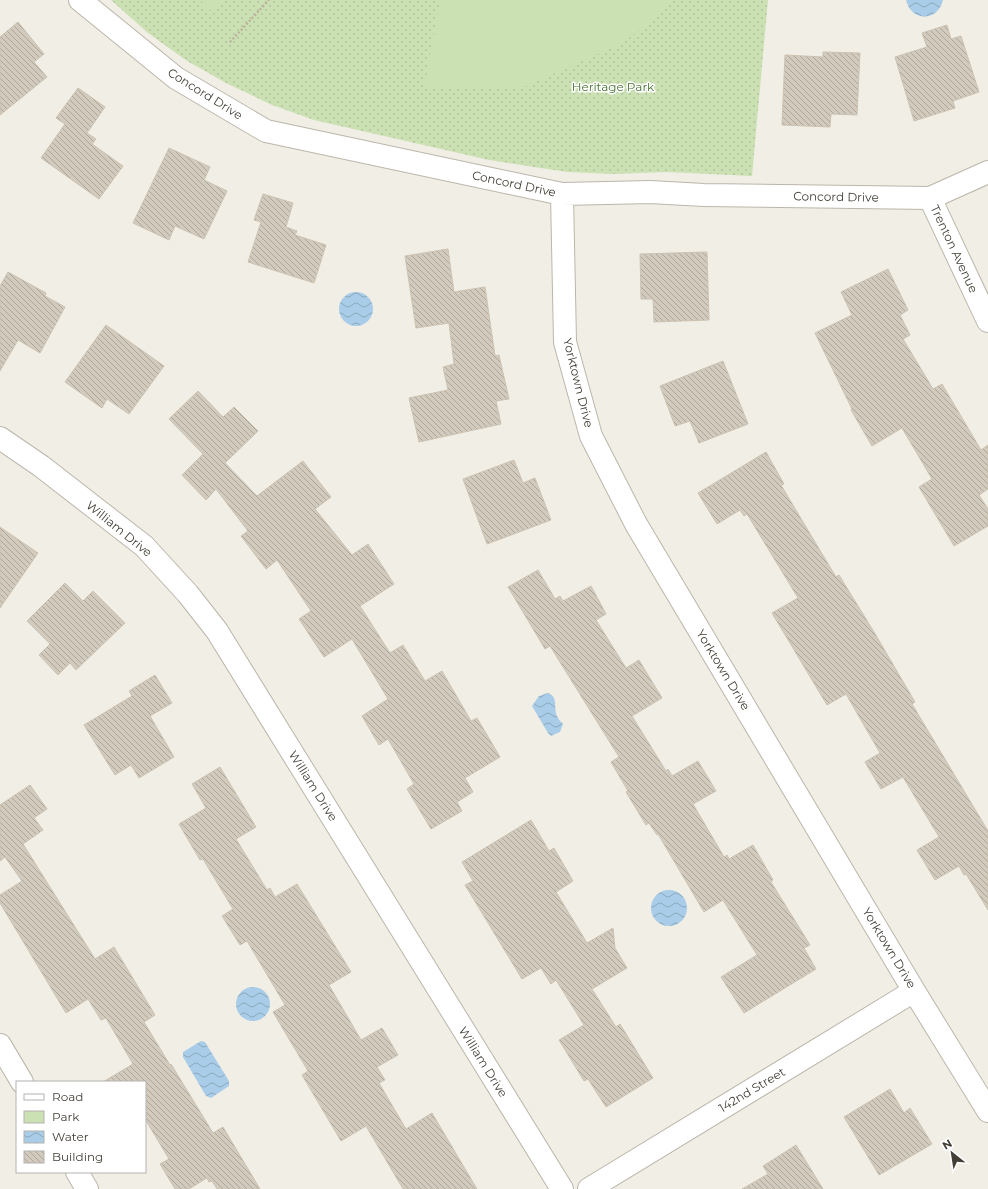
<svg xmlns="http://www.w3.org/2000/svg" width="988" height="1189" font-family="Montserrat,sans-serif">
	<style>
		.green { fill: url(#green-dots) }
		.pitch { fill: #cce1b3 }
		.water { fill: url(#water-waves) }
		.building { fill: url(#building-back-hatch); stroke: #ccc2b1 }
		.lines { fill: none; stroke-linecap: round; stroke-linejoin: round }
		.minor-casing { stroke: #bcb6aa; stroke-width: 24 }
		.path { stroke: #bcb19d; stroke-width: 2.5; stroke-dasharray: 2 2; stroke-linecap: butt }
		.minor { stroke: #fff; stroke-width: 22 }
		.labels { text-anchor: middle; stroke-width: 3; stroke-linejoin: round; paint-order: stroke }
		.park-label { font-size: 12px; fill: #476f30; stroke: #fff }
		.street-label { font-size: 12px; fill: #433e36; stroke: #fff }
	</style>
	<defs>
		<pattern id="green-dots" width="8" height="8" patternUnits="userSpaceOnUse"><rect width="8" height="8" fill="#cce1b3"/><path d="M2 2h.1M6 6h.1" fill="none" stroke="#b0c29b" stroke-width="1.8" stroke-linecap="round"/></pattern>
		<pattern id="water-waves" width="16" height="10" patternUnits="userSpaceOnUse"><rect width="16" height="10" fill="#a9cde8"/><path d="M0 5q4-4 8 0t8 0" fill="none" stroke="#8ba8bd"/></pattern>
		<pattern id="building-back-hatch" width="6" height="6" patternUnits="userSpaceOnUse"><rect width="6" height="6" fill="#d2cabd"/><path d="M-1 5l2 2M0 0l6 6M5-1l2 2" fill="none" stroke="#aca59a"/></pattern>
	</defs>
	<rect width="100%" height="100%" fill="#f1eee6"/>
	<path class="green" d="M 111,0 L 768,0 L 752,176 L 667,172 L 613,174 L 567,172 L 489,160 L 314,120 L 272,105 L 228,84 L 187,61 L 148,33 Z"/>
	<path class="pitch" d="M 201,0 L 227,0 L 208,11 Z
		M 440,0 L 673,0 L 625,42 L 522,88 L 424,88 Z"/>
	<path class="water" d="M 906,0 L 943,0 C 938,22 911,22 906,0 Z
		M339 309a17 17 0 1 1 34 0a17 17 0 1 1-34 0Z
		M 548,693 C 559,698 553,706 557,716 C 558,719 561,722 563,724 L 560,732 L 551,736 L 548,733 L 532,706 L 539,696 Z
		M651 908a18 18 0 1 1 36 0a18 18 0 1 1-36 0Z
		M236 1004a17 17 0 1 1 34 0a17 17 0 1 1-34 0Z
		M 201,1041 L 205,1042 L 229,1081 L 229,1086 L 211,1098 L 206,1096 L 183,1057 L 183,1052 Z"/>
	<path class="building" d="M 18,22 L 44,54 L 34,62 L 47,77 L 0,115 L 0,37 Z
		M 947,25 L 951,39 L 961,36 L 979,92 L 953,101 L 955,108 L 914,121 L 895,57 L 927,47 L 922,33 Z
		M 823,52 L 860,53 L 857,115 L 831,114 L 830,127 L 782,125 L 785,55 L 823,57 Z
		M 78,88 L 105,107 L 87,133 L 96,139 L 92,144 L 123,166 L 99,199 L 41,158 L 65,124 L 56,118 Z
		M 169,148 L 210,167 L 204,180 L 227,191 L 204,239 L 175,226 L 169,240 L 133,223 Z
		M 263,194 L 293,203 L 286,227 L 297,231 L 295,235 L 326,245 L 314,283 L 248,262 L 261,222 L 254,220 Z
		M 448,249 L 454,292 L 485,287 L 495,356 L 499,355 L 509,399 L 496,401 L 501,424 L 419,442 L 409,398 L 448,390 L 443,367 L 454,364 L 449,323 L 416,328 L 405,256 Z
		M 707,252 L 709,320 L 654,322 L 653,299 L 641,299 L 640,254 Z
		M 888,269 L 908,310 L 900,315 L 910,335 L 903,339 L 933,389 L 942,384 L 981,450 L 988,445 L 988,489 L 979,495 L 988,509 L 988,526 L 954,546 L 919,487 L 932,479 L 902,428 L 872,446 L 851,410 L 852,409 L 815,333 L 852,315 L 841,292 Z
		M 8,272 L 46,293 L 45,296 L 65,307 L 40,353 L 18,340 L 0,371 L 0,286 Z
		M 106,325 L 164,366 L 129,414 L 107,399 L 102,408 L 65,382 Z
		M 723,361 L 748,424 L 699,443 L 690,421 L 675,426 L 660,386 Z
		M 198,391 L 223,417 L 234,407 L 258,431 L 225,463 L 257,496 L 303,461 L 331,497 L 315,509 L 352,555 L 368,544 L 394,584 L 360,606 L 390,653 L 403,645 L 425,681 L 442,671 L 471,721 L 477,718 L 500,757 L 465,778 L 473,792 L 457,802 L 462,811 L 431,829 L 407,789 L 414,784 L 388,739 L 379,745 L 362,716 L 388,699 L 352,639 L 324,657 L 299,619 L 311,611 L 277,560 L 266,569 L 241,536 L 248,531 L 216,489 L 206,500 L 182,475 L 203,454 L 169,419 Z
		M 766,452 L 784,484 L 781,485 L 809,532 L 836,577 L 839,575 L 874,632 L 915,702 L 912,704 L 988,831 L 988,910 L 966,874 L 964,875 L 959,866 L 935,880 L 917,850 L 939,837 L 903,777 L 881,789 L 865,762 L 880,753 L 846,694 L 827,705 L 772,613 L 798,598 L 747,514 L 744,516 L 740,510 L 717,524 L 698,493 Z
		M 514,460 L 523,483 L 535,478 L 551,520 L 487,544 L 463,479 Z
		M 0,527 L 38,553 L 0,608 Z
		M 538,570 L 555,599 L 560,596 L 563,601 L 591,586 L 606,614 L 596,620 L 626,668 L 639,660 L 662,698 L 632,716 L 666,771 L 668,769 L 672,776 L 698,761 L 716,791 L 693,804 L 724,857 L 727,855 L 729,859 L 753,845 L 773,880 L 771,882 L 810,945 L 804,948 L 816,969 L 744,1013 L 721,977 L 757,955 L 723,900 L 704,912 L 658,834 L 657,835 L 649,823 L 646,825 L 626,792 L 628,791 L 611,762 L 619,757 L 550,646 L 545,649 L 508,587 Z
		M 65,583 L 83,601 L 93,591 L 125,623 L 76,670 L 70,663 L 58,675 L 39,655 L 50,644 L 27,621 Z
		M 155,675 L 172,703 L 150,716 L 174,757 L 139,778 L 131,765 L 115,775 L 84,725 L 132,696 L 129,691 Z
		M 220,767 L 256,827 L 236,839 L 267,890 L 270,888 L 275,897 L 297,884 L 351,972 L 329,985 L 361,1040 L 382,1028 L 398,1055 L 377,1067 L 385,1080 L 379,1083 L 406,1129 L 432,1113 L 477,1189 L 403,1189 L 366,1126 L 341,1141 L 302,1075 L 308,1071 L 273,1012 L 285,1005 L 247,941 L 240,945 L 222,916 L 233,909 L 203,859 L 200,860 L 179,824 L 206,808 L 192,784 Z
		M 30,785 L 47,809 L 34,818 L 43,830 L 23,844 L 95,959 L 114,947 L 155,1015 L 144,1022 L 170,1065 L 171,1064 L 213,1133 L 223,1127 L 260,1189 L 217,1189 L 212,1181 L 209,1182 L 207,1178 L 189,1189 L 175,1189 L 160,1164 L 169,1159 L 145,1119 L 145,1082 L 103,1082 L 133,1064 L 106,1018 L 101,1020 L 88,999 L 66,1013 L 0,903 L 0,895 L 22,881 L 5,857 L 0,861 L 0,805 Z
		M 531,820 L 549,851 L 554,848 L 573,881 L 556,892 L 587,943 L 613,928 L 615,948 L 627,968 L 592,989 L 616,1027 L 620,1024 L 653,1078 L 606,1107 L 588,1079 L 584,1081 L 559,1040 L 584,1025 L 556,980 L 551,984 L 541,968 L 522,979 L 465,885 L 473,881 L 462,862 Z
		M 890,1089 L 904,1113 L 910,1108 L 932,1144 L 879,1175 L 844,1117 Z
		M 796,1145 L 823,1189 L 742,1189 L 768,1174 L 763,1166 Z"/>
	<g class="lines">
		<g class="minor-casing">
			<path id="minor" d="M 80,0 L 176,78 L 266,131 L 562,194 L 650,192 L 704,195 L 930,198 L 988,172
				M 562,194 L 565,342 L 591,436 L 636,524 L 914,991 L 988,1111
				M 930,198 L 988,321
				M 0,438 L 41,466 L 144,546 L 188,594 L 217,631 L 562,1189
				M 0,1045 L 22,1082
				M 77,1172 L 87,1189
				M 589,1189 L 914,991"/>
		</g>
		<path class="path" d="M 230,42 L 269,0"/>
		<use href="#minor" class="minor"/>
	</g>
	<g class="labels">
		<g class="park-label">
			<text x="613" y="91">Heritage Park</text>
		</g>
		<g class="street-label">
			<text transform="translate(205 94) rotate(32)" y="4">Concord Drive</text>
			<text transform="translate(514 184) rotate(12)" y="4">Concord Drive</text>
			<text transform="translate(836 197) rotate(1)" y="4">Concord Drive</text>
			<text transform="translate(954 249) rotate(65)" y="4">Trenton Avenue</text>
			<text transform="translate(578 383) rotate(76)" y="4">Yorktown Drive</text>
			<text transform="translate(119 529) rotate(39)" y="4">William Drive</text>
			<text transform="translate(723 670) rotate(59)" y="4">Yorktown Drive</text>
			<text transform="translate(313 786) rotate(58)" y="4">William Drive</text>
			<text transform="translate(889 948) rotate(59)" y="4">Yorktown Drive</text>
			<text transform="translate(483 1062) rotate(58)" y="4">William Drive</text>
			<text transform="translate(752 1090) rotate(-31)" y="4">142nd Street</text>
		</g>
	</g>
	<rect x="16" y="1081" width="130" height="92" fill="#ffffff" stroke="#b4b2af"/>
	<rect x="24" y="1094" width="20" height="6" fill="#ffffff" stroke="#b4b2af"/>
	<text x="52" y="1101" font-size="12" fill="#433e36">Road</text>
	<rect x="24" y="1111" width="20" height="12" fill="#cce1b3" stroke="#b4b2af"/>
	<text x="52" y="1121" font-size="12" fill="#433e36">Park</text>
	<rect x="24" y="1131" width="20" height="12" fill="url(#water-waves)" stroke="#b4b2af"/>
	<text x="52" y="1141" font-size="12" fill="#433e36">Water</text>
	<rect x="24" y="1151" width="20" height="12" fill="url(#building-back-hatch)" stroke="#b4b2af"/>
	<text x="52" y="1161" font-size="12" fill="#433e36">Building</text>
	<g transform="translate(952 1153) rotate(330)" stroke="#ffffff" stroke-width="3" paint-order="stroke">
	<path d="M0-3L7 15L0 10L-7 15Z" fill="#433e36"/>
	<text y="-6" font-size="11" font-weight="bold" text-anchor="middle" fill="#433e36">N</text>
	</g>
</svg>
